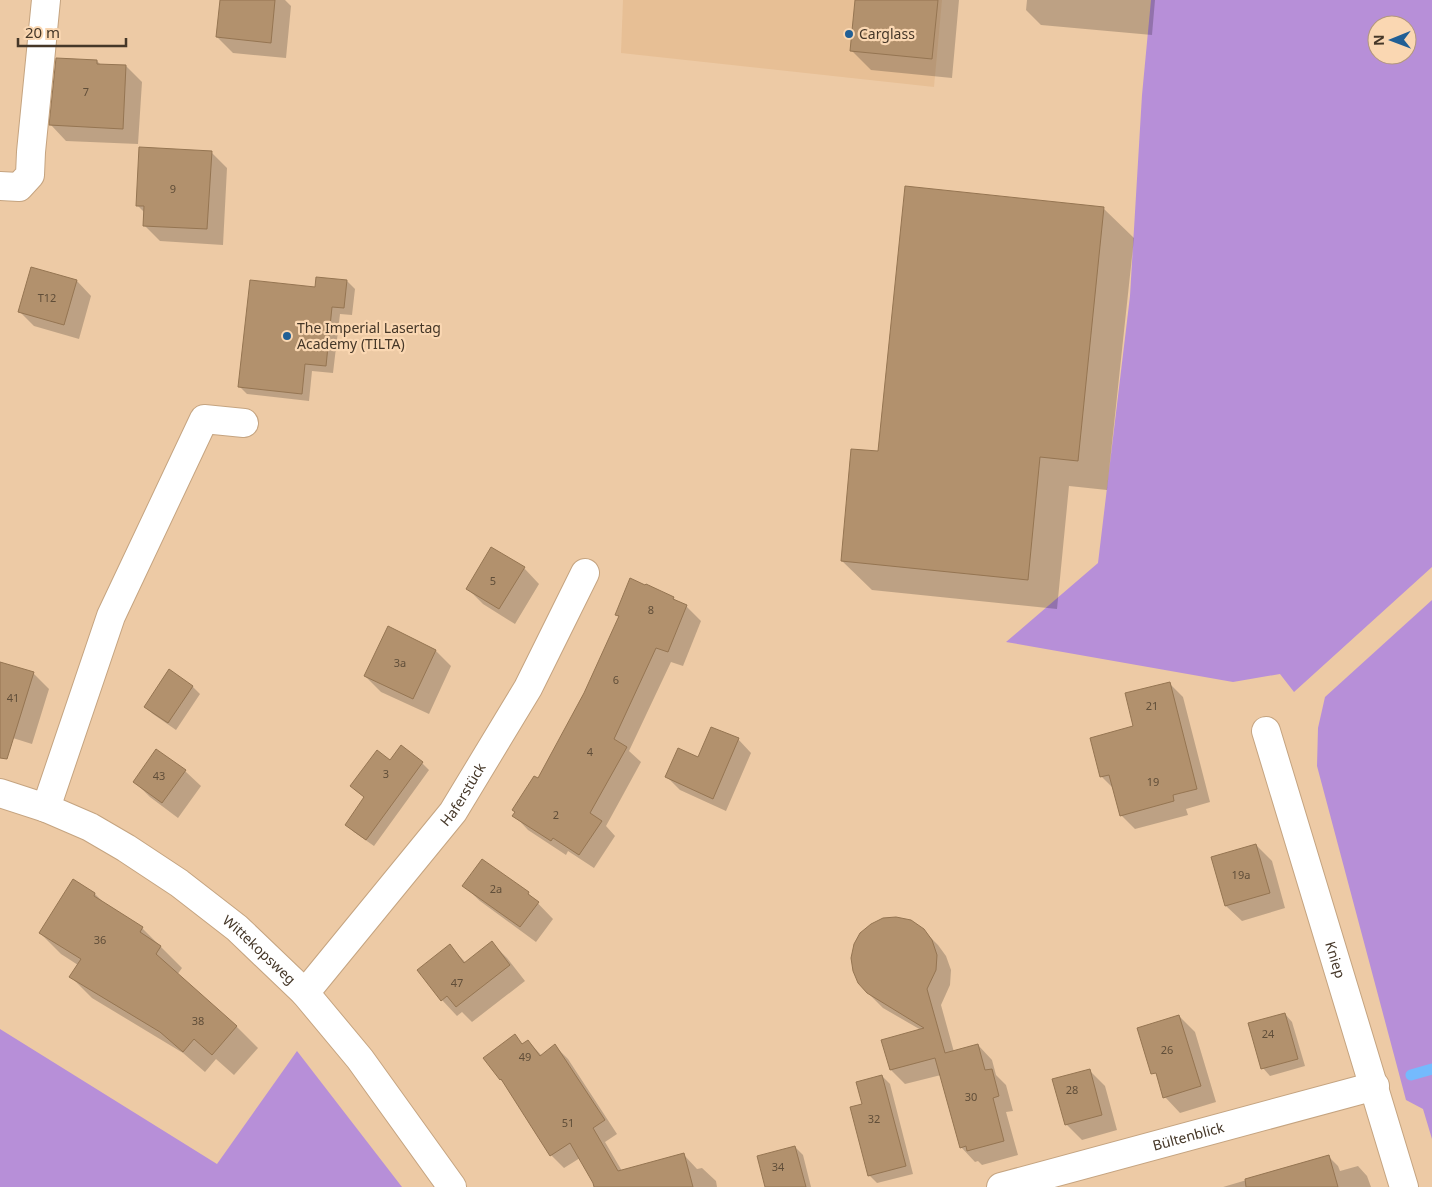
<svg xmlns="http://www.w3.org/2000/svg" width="1432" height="1187" font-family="'Noto Sans',sans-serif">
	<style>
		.built { fill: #e7bf95 }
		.green { fill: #b78fd8; fill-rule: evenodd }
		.shadow { fill: #0003 }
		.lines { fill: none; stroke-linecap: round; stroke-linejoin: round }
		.stream { stroke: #74bafd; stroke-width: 11 }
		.building { fill: #b2916d; stroke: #957552 }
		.minor-casing { stroke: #c5a480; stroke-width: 30 }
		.minor { stroke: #fff; stroke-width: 28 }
		.poi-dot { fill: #215f95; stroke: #fad7b2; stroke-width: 2 }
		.labels { text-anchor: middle; stroke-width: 4.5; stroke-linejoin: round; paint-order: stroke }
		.number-label { font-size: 11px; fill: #604e39 }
		.poi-label { font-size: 14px; fill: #453728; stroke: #fad7b2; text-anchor: start }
		.street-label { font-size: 14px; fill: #453728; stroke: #fad7b2 }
	</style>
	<rect width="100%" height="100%" fill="#edcaa5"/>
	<path class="built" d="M 623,0 L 942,0 L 934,87 L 621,53 Z"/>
	<path class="green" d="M 1151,0 L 1432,0 L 1432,567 L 1294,692 L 1280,674 L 1233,682 L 1006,642 L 1098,563 L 1130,296 L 1142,95 ZM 1377,25 L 1407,25 L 1407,55 L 1377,55 Z
		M 1432,600 L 1432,1139 L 1423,1109 L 1406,1100 L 1317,766 L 1318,728 L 1325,697 Z
		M 0,1029 L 217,1164 L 297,1051 L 402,1187 L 0,1187 Z"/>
	<path class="shadow" d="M 221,0 L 285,0 L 291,6 L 286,58 L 233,53 L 217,37 Z
		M 856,0 L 959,0 L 952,78 L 871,70 L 851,50 Z
		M 1027,0 L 1155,0 L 1152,35 L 1041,25 L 1026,10 Z
		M 97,61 L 101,65 L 126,66 L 142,82 L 138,144 L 66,141 L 51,125 Z
		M 212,153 L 227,168 L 223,245 L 160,241 L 144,225 L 145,213 L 137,205 Z
		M 1104,209 L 1134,238 L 1107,490 L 1069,486 L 1057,609 L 872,590 L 842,561 L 879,453 Z
		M 32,268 L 77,281 L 91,296 L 79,339 L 34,326 L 20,312 Z
		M 317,278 L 347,281 L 355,289 L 352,315 L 340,314 L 333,373 L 312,371 L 309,401 L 247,394 L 240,387 L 316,289 Z
		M 524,568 L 539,584 L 515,624 L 483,604 L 467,588 Z
		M 673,598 L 678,602 L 686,606 L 701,621 L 683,666 L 671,662 L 629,751 L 641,762 L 606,826 L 615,836 L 594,868 L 568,851 L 566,855 L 528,830 L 514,815 L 538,780 L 585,693 L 620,618 L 617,614 Z
		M 436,651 L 451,666 L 429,714 L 381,692 L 365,676 Z
		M 0,663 L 33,673 L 49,689 L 32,744 L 0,734 Z
		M 170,671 L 193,687 L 200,694 L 176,730 L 153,714 L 145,707 Z
		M 1169,683 L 1183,697 L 1210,802 L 1186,809 L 1188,815 L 1135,829 L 1121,815 L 1114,789 L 1101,776 L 1135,727 Z
		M 738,739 L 751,753 L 726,811 L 680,790 L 667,777 L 699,759 Z
		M 391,762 L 422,763 L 429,770 L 374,846 L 354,832 L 346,824 L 365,798 L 351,786 Z
		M 185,771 L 201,786 L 178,818 L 150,797 L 135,782 Z
		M 1256,845 L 1272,861 L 1285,908 L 1242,921 L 1226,906 L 1212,858 Z
		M 73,881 L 95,894 L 105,904 L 142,928 L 182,968 L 177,975 L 237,1027 L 258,1048 L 234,1075 L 216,1059 L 205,1072 L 183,1053 L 92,998 L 71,977 L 78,965 L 61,954 L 40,933 Z
		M 464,886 L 528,893 L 553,919 L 536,942 L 480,901 Z
		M 923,930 L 938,945 L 946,956 L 951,970 L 950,985 L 941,1005 L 954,1052 L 978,1045 L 992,1060 L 996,1075 L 1006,1085 L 1013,1111 L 1006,1112 L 1018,1155 L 982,1165 L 978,1161 L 975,1162 L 961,1147 L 941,1075 L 905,1084 L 891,1070 L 921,1030 L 883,1008 L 868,993 Z
		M 492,943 L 507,958 L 525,981 L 472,1022 L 462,1012 L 457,1016 L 442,1000 L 450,946 L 466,963 Z
		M 1285,1014 L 1292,1022 L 1305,1066 L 1270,1076 L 1263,1068 Z
		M 1179,1016 L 1195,1032 L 1216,1102 L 1180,1113 L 1165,1097 Z
		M 515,1036 L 523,1045 L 528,1041 L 542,1056 L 555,1046 L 568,1059 L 617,1134 L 605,1142 L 622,1171 L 684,1155 L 697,1169 L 702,1168 L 716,1181 L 717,1187 L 597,1187 L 580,1158 L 564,1168 L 551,1155 L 507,1086 L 501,1080 L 485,1058 Z
		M 1089,1070 L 1105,1086 L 1117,1130 L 1082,1140 L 1066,1124 Z
		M 882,1076 L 890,1084 L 913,1174 L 877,1183 L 869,1175 L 863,1105 Z
		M 795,1147 L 803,1155 L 811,1187 L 766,1187 Z
		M 1328,1156 L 1338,1166 L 1340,1171 L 1358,1166 L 1367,1176 L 1371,1187 L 1223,1187 Z"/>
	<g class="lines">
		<path class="stream" d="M 1411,1075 L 1432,1069"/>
	</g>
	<path class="building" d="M 220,0 L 275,0 L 271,43 L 216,37 Z
		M 855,0 L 938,0 L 932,59 L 850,51 Z
		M 56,58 L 97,60 L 97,64 L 126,65 L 123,129 L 49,125 Z
		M 139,147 L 212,151 L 207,229 L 143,226 L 144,206 L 136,206 Z
		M 905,186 L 1104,207 L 1078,461 L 1040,457 L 1028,580 L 841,561 L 851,449 L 878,451 Z
		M 31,267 L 77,280 L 64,325 L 18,312 Z
		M 316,277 L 347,280 L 344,308 L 332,307 L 326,366 L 305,364 L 302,394 L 238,387 L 250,280 L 315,287 Z
		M 491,547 L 525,567 L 499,609 L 466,589 Z
		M 630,578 L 645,585 L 646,584 L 674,597 L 673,599 L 687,605 L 668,652 L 656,648 L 614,739 L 627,747 L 590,813 L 602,821 L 579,855 L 553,838 L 551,841 L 512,816 L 515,812 L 512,810 L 534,776 L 538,778 L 584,693 L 619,616 L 615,615 Z
		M 388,626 L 436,650 L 413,699 L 364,676 Z
		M 0,662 L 34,672 L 7,759 L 0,758 Z
		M 169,669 L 193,686 L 168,723 L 144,707 Z
		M 1170,682 L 1197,789 L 1173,795 L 1174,801 L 1120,816 L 1109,775 L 1100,777 L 1090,738 L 1133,726 L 1125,693 Z
		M 711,727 L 739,738 L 713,799 L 665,777 L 678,748 L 698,757 Z
		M 401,745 L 423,762 L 366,840 L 345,825 L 364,797 L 350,786 L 377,750 L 390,760 Z
		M 156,749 L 186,770 L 162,803 L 133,782 Z
		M 1256,844 L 1270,893 L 1225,906 L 1211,857 Z
		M 482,859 L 529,892 L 528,894 L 539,902 L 520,927 L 462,886 Z
		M 73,879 L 95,893 L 94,896 L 143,927 L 140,932 L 161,946 L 156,954 L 237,1026 L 212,1055 L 194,1039 L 183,1052 L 160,1032 L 69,977 L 81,959 L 39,933 Z
		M 896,917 L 911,920 L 924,929 L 932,940 L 937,955 L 936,970 L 927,989 L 945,1053 L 978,1044 L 985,1070 L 992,1069 L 999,1096 L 993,1098 L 1004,1141 L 967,1151 L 966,1146 L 960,1148 L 935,1058 L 890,1070 L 881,1040 L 924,1028 L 867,993 L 858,983 L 853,971 L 851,958 L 854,944 L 860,933 L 871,924 L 883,918 Z
		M 492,941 L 510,965 L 456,1007 L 447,996 L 441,1001 L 417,970 L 450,944 L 464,963 Z
		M 1285,1013 L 1298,1059 L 1261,1069 L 1248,1023 Z
		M 1179,1015 L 1201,1086 L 1163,1098 L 1156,1073 L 1151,1074 L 1137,1028 Z
		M 515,1034 L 522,1044 L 528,1040 L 540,1056 L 555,1044 L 605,1120 L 593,1128 L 618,1171 L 684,1153 L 693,1187 L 594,1187 L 593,1183 L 570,1143 L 550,1156 L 501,1079 L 500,1080 L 483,1058 Z
		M 1090,1069 L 1102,1115 L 1065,1125 L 1052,1079 Z
		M 882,1075 L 906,1166 L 868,1176 L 850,1107 L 862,1104 L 856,1082 Z
		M 795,1146 L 806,1187 L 765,1187 L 757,1156 Z
		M 1329,1155 L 1338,1187 L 1246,1187 L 1245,1179 Z"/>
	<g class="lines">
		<g class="minor-casing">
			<g id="minor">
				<path d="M 0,186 L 19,187 L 30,175 L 31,152 L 46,0"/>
				<path id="s1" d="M 1266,731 L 1404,1187"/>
				<path id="s2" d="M 0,793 L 46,808 L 90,827 L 126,848 L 179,883 L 237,928 L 305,993 L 360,1059 L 452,1187"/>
				<path d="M 46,808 L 111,616 L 204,419 L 244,423"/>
				<path id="s3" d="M 305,993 L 453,812 L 528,688 L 585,573"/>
				<path id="s4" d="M 1001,1187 L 1375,1086"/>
			</g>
		</g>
		<use href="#minor" class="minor"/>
	</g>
	<g class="poi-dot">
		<circle cx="849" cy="34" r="5"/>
		<circle cx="287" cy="336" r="5"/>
	</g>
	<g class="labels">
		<g class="number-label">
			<text x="86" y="96">7</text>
			<text x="173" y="193">9</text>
			<text x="47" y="302">T12</text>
			<text x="493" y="585">5</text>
			<text x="651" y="614">8</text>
			<text x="400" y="667">3a</text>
			<text x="616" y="684">6</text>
			<text x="13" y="702">41</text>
			<text x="1152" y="710">21</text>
			<text x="590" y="756">4</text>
			<text x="386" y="778">3</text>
			<text x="159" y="780">43</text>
			<text x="1153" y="786">19</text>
			<text x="556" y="819">2</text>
			<text x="1241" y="879">19a</text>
			<text x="496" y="893">2a</text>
			<text x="100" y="944">36</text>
			<text x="457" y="987">47</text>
			<text x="198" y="1025">38</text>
			<text x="1268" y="1038">24</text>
			<text x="1167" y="1054">26</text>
			<text x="525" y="1061">49</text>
			<text x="1072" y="1094">28</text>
			<text x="971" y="1101">30</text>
			<text x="874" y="1123">32</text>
			<text x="568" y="1127">51</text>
			<text x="778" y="1171">34</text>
		</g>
		<g class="poi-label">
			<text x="859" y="39">Carglass</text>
			<text x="297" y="333">The Imperial Lasertag<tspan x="297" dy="16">Academy (TILTA)</tspan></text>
		</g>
		<g class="street-label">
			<text dy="5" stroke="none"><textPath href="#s3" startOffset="254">Haferstück</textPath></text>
			<text dy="5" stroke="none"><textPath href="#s2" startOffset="306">Wittekopsweg</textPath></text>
			<text dy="5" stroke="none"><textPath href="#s1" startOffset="239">Kniep</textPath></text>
			<text dy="5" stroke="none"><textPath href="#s4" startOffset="194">Bültenblick</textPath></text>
		</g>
	</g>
	<g transform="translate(1392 40) rotate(269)"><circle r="24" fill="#fad7b2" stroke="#b2977b"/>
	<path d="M0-4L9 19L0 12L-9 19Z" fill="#215f95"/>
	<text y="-8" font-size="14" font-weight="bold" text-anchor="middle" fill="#453728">N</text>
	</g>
	<path d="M18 38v8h108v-8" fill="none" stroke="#453728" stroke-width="2.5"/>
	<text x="25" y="38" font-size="15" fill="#453728" stroke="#fad7b2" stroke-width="4" paint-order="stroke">20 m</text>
</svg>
